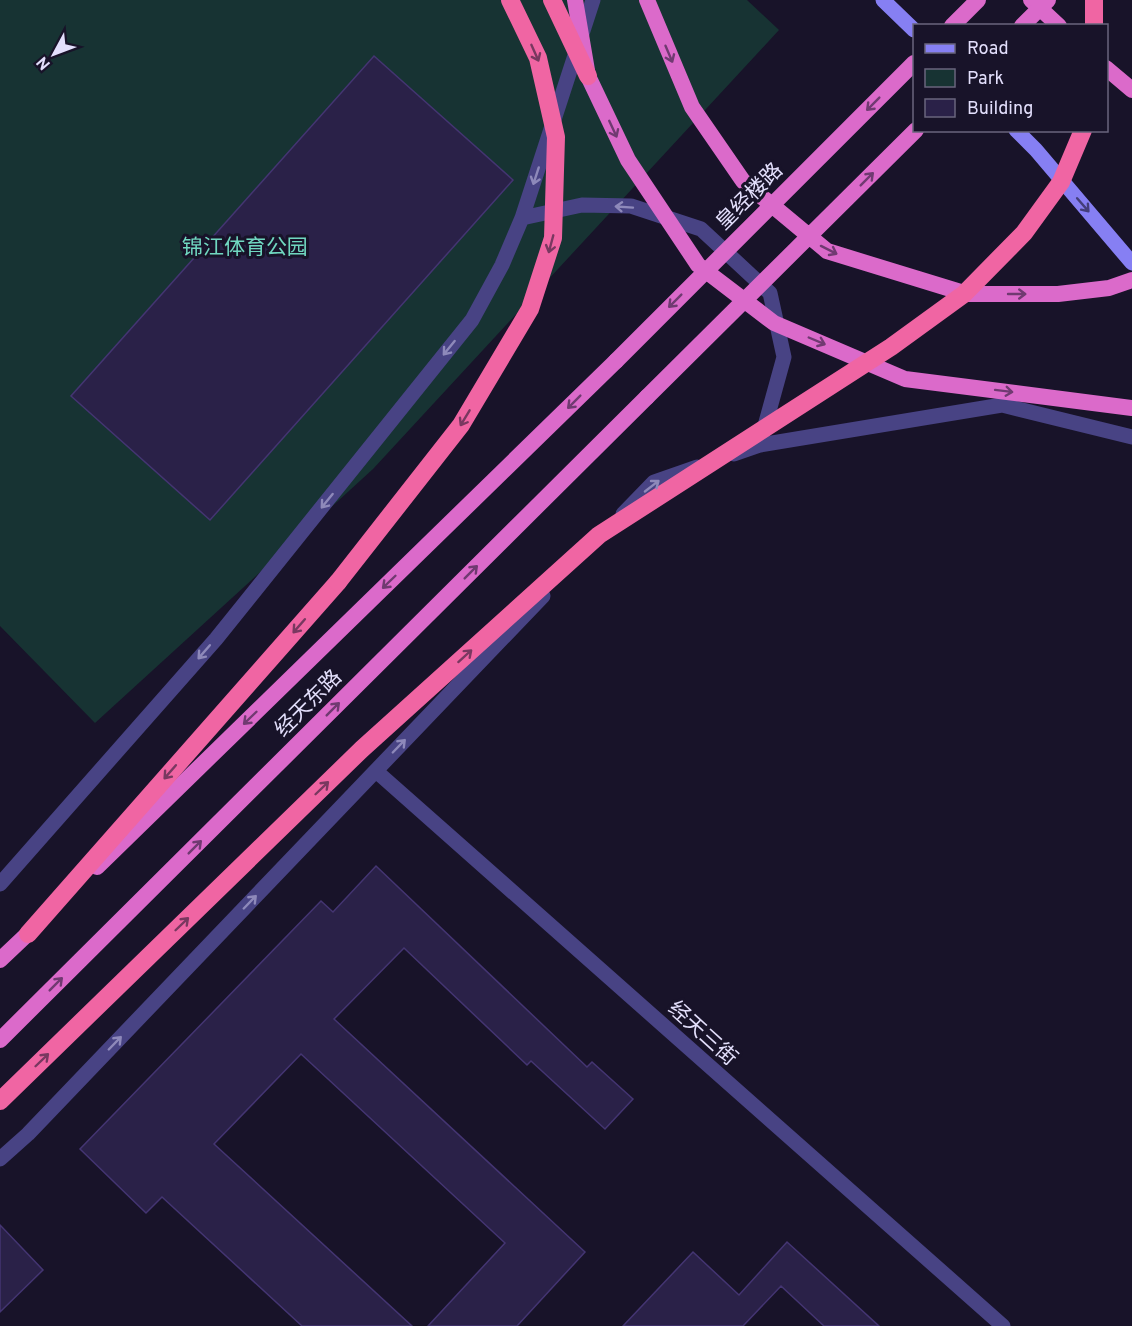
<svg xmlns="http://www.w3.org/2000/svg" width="1132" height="1326" font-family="Overpass,'Noto Sans SC',sans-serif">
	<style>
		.green { fill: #173333 }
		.building { fill: #2a2148; stroke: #443572; stroke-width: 1.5 }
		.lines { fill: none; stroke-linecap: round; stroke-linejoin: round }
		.tertiary { stroke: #484384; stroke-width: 15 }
		.secondary { stroke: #867ff3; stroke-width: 15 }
		.trunk { stroke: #db6aca; stroke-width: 16 }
		.motorway { stroke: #f065a3; stroke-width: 18 }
		.trunk-bridge { stroke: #db6aca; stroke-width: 16 }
		.motorway-bridge { stroke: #f065a3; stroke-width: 18 }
		.oneway { stroke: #793860 }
		.oneway2 { stroke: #703a71 }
		.oneway3 { stroke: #8e89ba }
		.oneway4 { stroke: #443e7a }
		.labels { text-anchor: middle; stroke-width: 6; stroke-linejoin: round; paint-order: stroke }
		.street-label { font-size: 21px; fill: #e3dffc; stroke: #181329 }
		.park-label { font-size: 21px; fill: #70d7c0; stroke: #181329 }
	</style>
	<rect width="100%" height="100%" fill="#181329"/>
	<path class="green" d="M 0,0 L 747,0 L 779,30 L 373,469 L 95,723 L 0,626 Z"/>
	<path class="building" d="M 374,56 L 513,180 L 210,520 L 71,396 Z
		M 376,866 L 587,1067 L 592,1062 L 633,1099 L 605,1129 L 531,1061 L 527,1065 L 404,948 L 334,1019 L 585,1252 L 517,1326 L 428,1326 L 505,1243 L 301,1054 L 214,1144 L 412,1326 L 302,1326 L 162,1197 L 146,1213 L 80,1149 L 321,901 L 333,912 Z
		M 0,1225 L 43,1270 L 0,1312 Z
		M 787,1242 L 879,1326 L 824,1326 L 781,1286 L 743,1326 L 623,1326 L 693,1252 L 739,1295 Z"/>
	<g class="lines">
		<path class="tertiary" d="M 522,218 L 582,205 L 631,206 L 701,229 L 770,293 L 784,357 L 763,433
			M 734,454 L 760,445 L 1002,405 L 1132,437
			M 623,514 L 654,482 L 697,467
			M 376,771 L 1003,1326
			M 0,884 L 216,639 L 472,320 L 502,265 L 522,218 L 593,0
			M 0,1159 L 28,1134 L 543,596"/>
		<path class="secondary" d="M 883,0 L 914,30
			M 1016,130 L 1036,150 L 1132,263"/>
		<path class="trunk" d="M 1031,0 L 1059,26
			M 952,26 L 978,0
			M 1106,68 L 1132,90
			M 97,867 L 616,361
			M 0,960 L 37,925
			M 0,1040 L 647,397"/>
		<path class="motorway" d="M 1094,0 L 1094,26
			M 28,934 L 338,582"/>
		<path class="trunk-bridge" d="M 575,0 L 588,76 L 628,160 L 698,265 L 774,323 L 905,379 L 1132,408
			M 647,0 L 692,107 L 743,181 L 827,251 L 967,294 L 1058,294 L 1109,288 L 1132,280
			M 1022,26 L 1048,0
			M 616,361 L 914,63
			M 647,397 L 916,130"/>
		<path class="motorway-bridge" d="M 552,0 L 588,76
			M 338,582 L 461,425 L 530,309 L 553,238 L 556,137 L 538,58 L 510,0
			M 0,1101 L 362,749 L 599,535 L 891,347 L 964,294 L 1024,233 L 1061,182 L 1083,130"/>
	</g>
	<defs><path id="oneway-shaft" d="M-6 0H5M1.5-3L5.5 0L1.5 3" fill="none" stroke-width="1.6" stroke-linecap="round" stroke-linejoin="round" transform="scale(1.5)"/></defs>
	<g class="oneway">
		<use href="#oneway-shaft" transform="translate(535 53) rotate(66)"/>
		<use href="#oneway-shaft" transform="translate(551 244) rotate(105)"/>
		<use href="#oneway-shaft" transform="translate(465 418) rotate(121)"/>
		<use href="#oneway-shaft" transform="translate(299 626) rotate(131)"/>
		<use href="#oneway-shaft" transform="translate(465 656) rotate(-42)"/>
		<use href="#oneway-shaft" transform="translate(170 772) rotate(131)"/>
		<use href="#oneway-shaft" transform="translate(322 788) rotate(-44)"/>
		<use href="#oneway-shaft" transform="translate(182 924) rotate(-44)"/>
		<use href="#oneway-shaft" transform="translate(42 1060) rotate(-44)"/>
	</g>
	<g class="oneway2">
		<use href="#oneway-shaft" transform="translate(669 54) rotate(67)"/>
		<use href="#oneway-shaft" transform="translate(873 104) rotate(135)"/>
		<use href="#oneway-shaft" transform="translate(613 129) rotate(65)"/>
		<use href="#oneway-shaft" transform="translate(867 179) rotate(-45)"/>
		<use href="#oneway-shaft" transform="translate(829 250) rotate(27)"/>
		<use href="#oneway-shaft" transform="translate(1017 294)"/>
		<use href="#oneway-shaft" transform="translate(675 301) rotate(135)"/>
		<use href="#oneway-shaft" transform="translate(817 341) rotate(23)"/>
		<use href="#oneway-shaft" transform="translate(1004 391) rotate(7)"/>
		<use href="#oneway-shaft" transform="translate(574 402) rotate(135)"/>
		<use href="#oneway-shaft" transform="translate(471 572) rotate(-45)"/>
		<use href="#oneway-shaft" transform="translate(389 582) rotate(136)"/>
		<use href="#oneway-shaft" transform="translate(333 709) rotate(-45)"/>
		<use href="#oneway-shaft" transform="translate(250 718) rotate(136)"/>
		<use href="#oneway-shaft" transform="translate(195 847) rotate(-45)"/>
		<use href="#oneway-shaft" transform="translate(56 984) rotate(-45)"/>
	</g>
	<g class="oneway3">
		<use href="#oneway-shaft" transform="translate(536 176) rotate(108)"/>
		<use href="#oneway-shaft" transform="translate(624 207) rotate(-176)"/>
		<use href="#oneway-shaft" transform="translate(449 348) rotate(129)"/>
		<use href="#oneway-shaft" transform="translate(652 486) rotate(-38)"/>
		<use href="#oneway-shaft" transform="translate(327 501) rotate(129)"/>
		<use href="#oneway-shaft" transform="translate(204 652) rotate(131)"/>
		<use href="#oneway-shaft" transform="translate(399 746) rotate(-46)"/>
		<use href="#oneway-shaft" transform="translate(250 902) rotate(-46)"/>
		<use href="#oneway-shaft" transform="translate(115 1043) rotate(-46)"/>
	</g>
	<use class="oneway4" href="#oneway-shaft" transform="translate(1083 205) rotate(49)"/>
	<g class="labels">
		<g class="street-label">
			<text transform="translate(749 196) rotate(-45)" y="7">皇经楼路</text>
			<text transform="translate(308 703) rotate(-45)" y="7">经天东路</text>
			<text transform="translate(703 1033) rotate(42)" y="7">经天三街</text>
		</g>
		<g class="park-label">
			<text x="245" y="254">锦江体育公园</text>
		</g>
	</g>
	<rect x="913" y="24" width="195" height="108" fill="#181329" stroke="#69657d" stroke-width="1.5"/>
	<rect x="925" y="44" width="30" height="9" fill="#867ff3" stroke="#69657d" stroke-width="1.5"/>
	<text x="967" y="54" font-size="18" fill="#e3dffc">Road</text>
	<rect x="925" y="69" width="30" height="18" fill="#173333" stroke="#69657d" stroke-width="1.5"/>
	<text x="967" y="84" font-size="18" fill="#e3dffc">Park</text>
	<rect x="925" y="99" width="30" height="18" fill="#2a2148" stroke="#69657d" stroke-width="1.5"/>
	<text x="967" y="114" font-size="18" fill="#e3dffc">Building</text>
	<g transform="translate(54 54) rotate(229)" stroke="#181329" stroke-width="4.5" paint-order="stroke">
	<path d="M0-4.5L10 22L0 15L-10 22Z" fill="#e3dffc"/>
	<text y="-9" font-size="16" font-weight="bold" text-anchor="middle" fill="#e3dffc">N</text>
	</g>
</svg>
